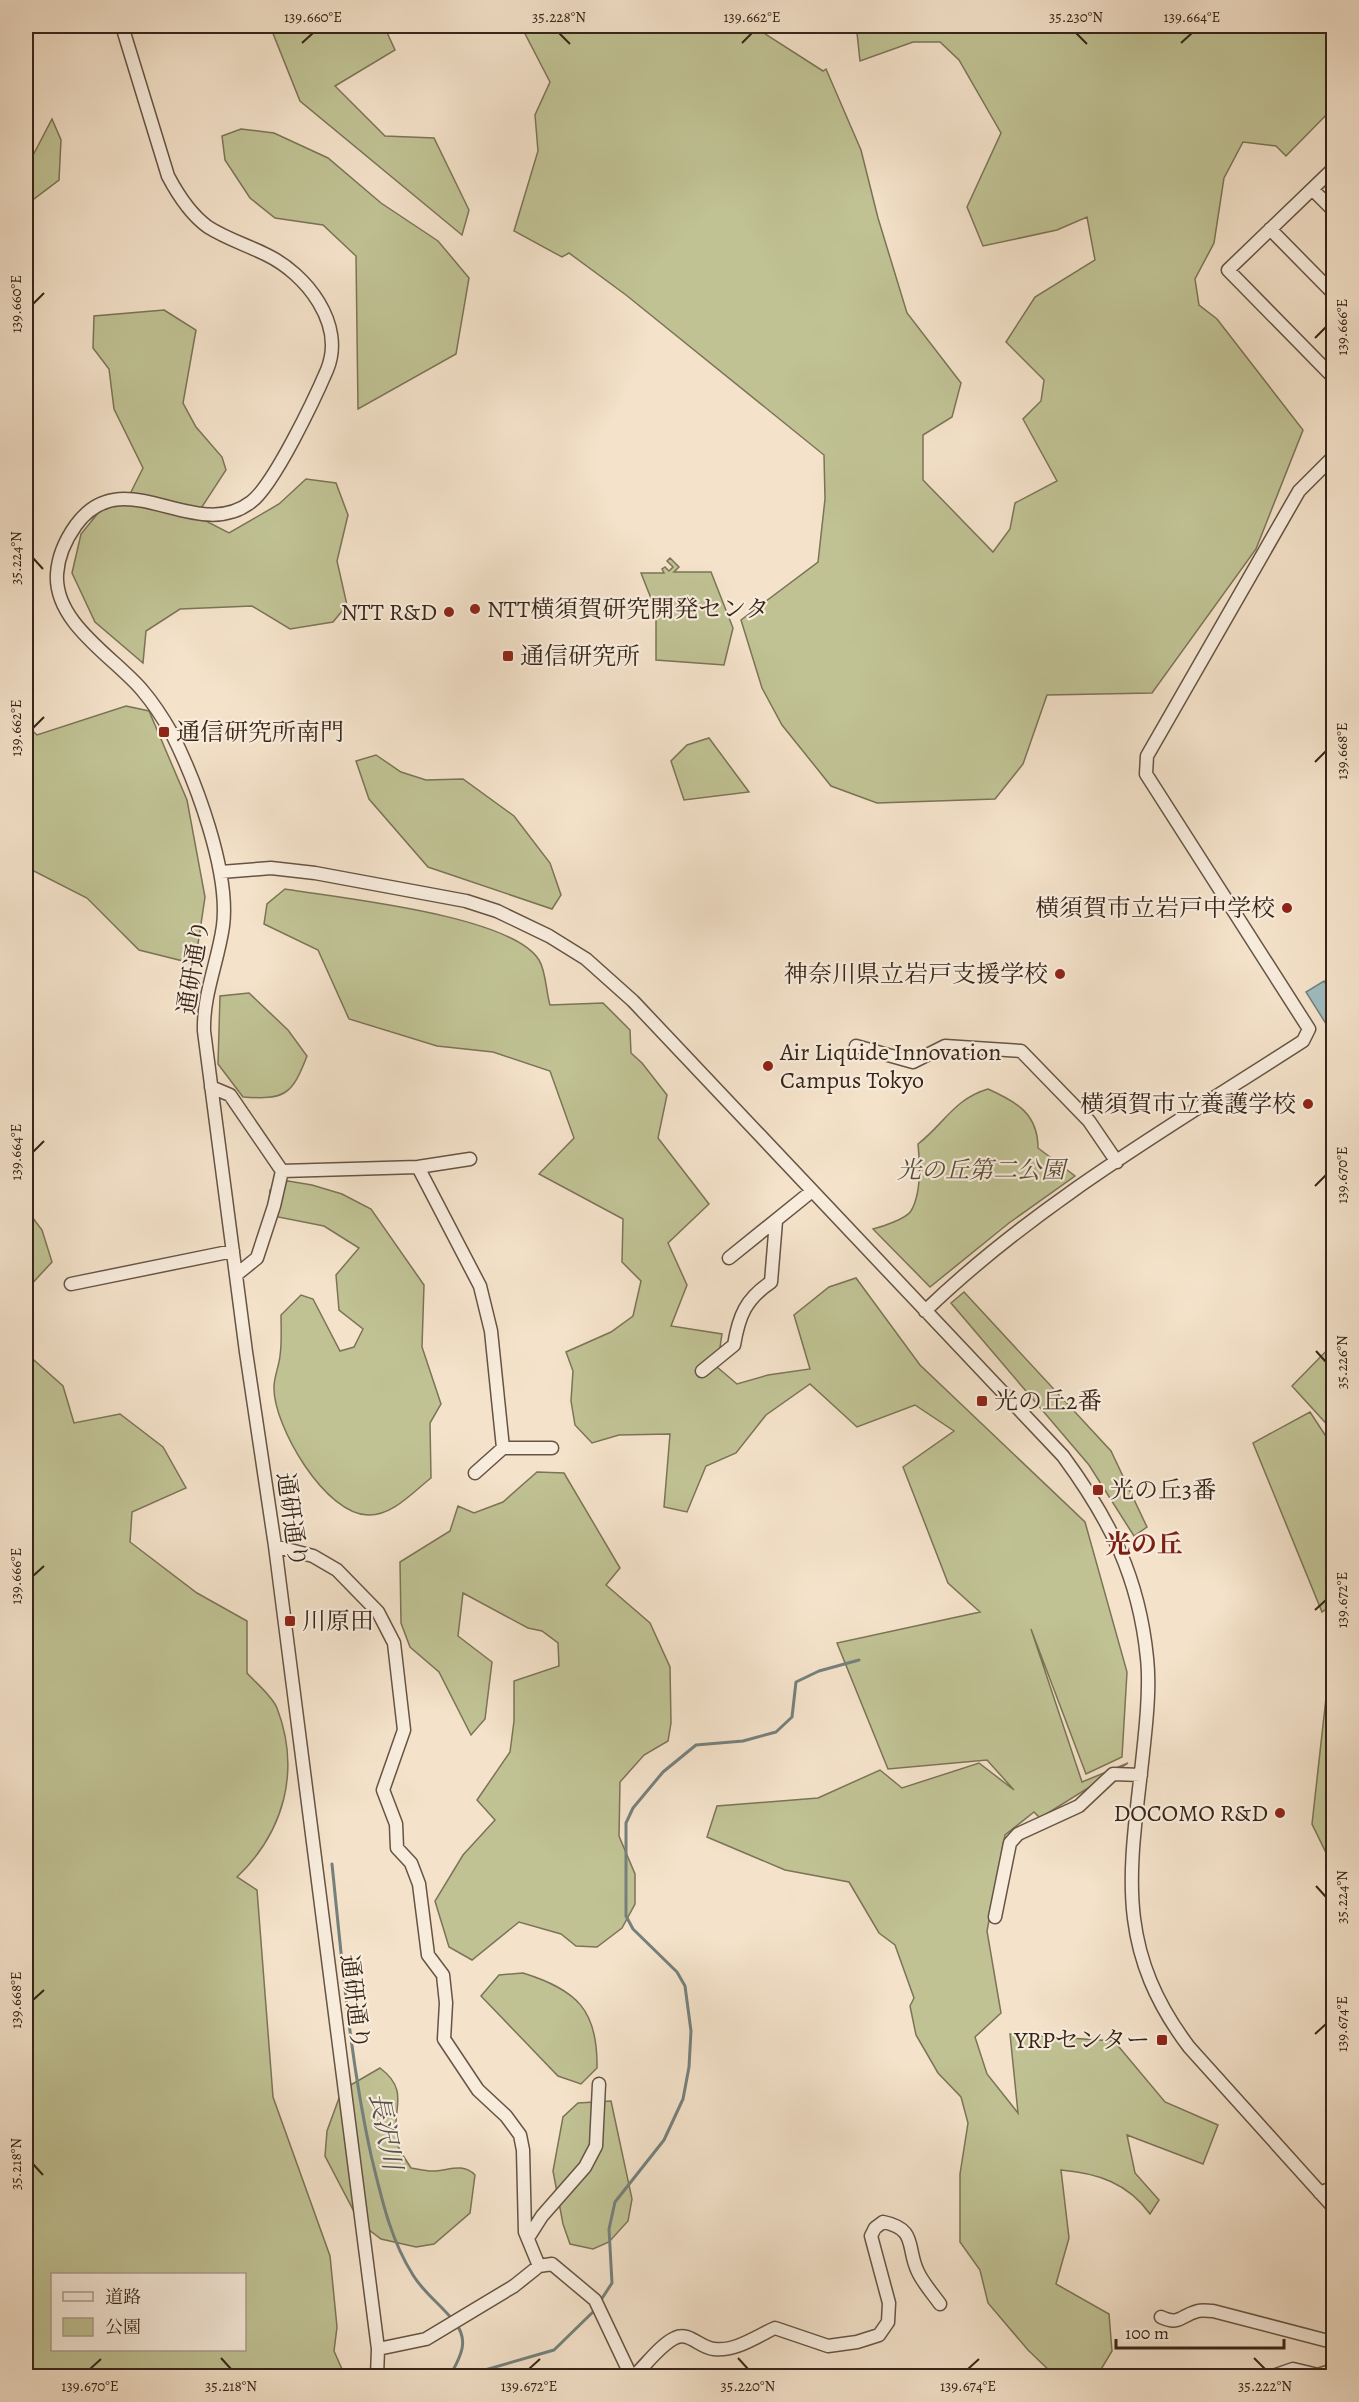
<svg xmlns="http://www.w3.org/2000/svg" width="1359" height="2402" font-family="Alegreya,'Noto Serif JP',serif">
	<style>
		.green { fill: #c0c294; stroke: #7b7456; stroke-width: 1.5; fill-rule: evenodd }
		.water { fill: #9fbcbf; stroke: #75807c; stroke-width: 1.5 }
		.lines { fill: none; stroke-linecap: round; stroke-linejoin: round }
		.stream { stroke: #75807c; stroke-width: 3 }
		.minor-casing { stroke: #665444; stroke-width: 15 }
		.minor { stroke: #f8ecdd; stroke-width: 12 }
		.ticks { fill: none; stroke: #362518; stroke-width: 2 }
		.poi-dot { fill: #8f2418; stroke: #f8ecdd; stroke-width: 2 }
		.labels { text-anchor: middle; stroke-width: 4.5; stroke-linejoin: round; paint-order: stroke }
		.poi-label { font-size: 24px; fill: #362518; stroke: #f8ecdd; text-anchor: start }
		.street-label { font-size: 24px; fill: #362518; stroke: #f8ecdd }
		.park-label { font-size: 24px; font-style: italic; fill: #584c37; stroke: #f8ecdd }
		.neighbourhood-label { font-size: 26px; font-weight: bold; fill: #7a1f14; stroke: #f8ecdd }
		.water-label { font-size: 26px; font-style: italic; fill: #56524a; stroke: #f8ecdd }
		.neatline { fill: none; stroke: #362518; stroke-width: 2 }
		.ticks-label { font-size: 15px; text-anchor: middle; fill: #362518 }
	</style>
	<rect width="100%" height="100%" fill="#f4e2ca"/>
	<filter id="stains"><feTurbulence type="fractalNoise" baseFrequency=".00333" numOctaves="4"/><feColorMatrix values="0 0 0 0 .2 0 0 0 0 .09 0 0 0 0 .02 0 0 0 .5 -.17"/></filter>
	<radialGradient id="worn" r=".72"><stop offset=".6" stop-color="#630" stop-opacity="0"/><stop offset="1" stop-color="#630" stop-opacity=".3"/></radialGradient>
	<path class="green" d="M 270,26 L 384,26 L 395,50 L 335,86 L 385,136 L 434,138 L 469,210 L 462,235 L 300,101 Z
		M 521,26 L 753,26 L 823,71 L 826,69 L 861,150 L 878,218 L 907,313 L 961,383 L 952,417 L 923,435 L 923,480 L 993,552 L 1010,529 L 1015,503 L 1057,481 L 1023,419 L 1041,401 L 1044,380 L 1006,342 L 1035,297 L 1095,260 L 1087,217 L 1057,230 L 983,246 L 967,207 L 1001,133 L 959,60 L 940,42 L 913,42 L 860,61 L 857,33 L 847,26 L 1333,26 L 1333,108 L 1286,156 L 1276,146 L 1243,142 L 1224,178 L 1214,243 L 1195,279 L 1199,305 L 1217,319 L 1303,430 L 1256,549 L 1152,693 L 1047,695 L 1023,764 L 995,799 L 877,803 L 831,786 L 782,725 L 762,688 L 741,620 L 818,562 L 825,499 L 824,455 L 626,295 L 569,253 L 562,257 L 514,231 L 538,151 L 535,115 L 550,82 Z
		M 52,119 L 61,140 L 59,180 L 26,205 L 26,160 L 30,161 Z
		M 241,129 L 274,133 L 328,158 L 381,203 L 438,241 L 469,278 L 456,354 L 358,409 L 356,256 L 323,225 L 275,218 L 250,198 L 225,160 L 222,136 Z
		M 164,310 L 196,330 L 183,403 L 196,427 L 222,457 L 226,470 L 196,516 L 229,533 L 279,504 L 306,479 L 336,483 L 348,515 L 337,561 L 347,605 L 333,622 L 290,629 L 252,606 L 180,609 L 146,631 L 143,663 L 95,622 L 72,573 L 81,534 L 103,507 L 128,498 L 143,468 L 114,409 L 109,369 L 93,348 L 94,316 Z
		M 670,558 L 679,567 L 674,572 L 711,572 L 733,628 L 724,665 L 656,660 L 656,611 L 641,573 L 664,573 L 662,569 L 665,567 L 669,571 L 673,567 L 667,561 Z
		M 126,706 L 149,711 L 187,800 L 205,897 L 195,964 L 139,950 L 87,898 L 26,867 L 26,725 L 37,735 Z
		M 709,738 L 749,792 L 684,800 L 671,761 L 687,745 Z
		M 376,755 L 401,772 L 426,780 L 463,779 L 514,816 L 550,863 L 561,895 L 552,909 L 428,867 L 369,799 L 356,761 Z
		M 285,889 C 339,898 511,915 539,960 C 546,971 546,992 550,1005 L 603,1003 L 630,1030 L 631,1053 L 642,1063 L 667,1095 L 658,1138 L 709,1204 L 668,1243 L 687,1285 L 671,1326 L 722,1334 L 717,1367 L 737,1384 L 768,1375 L 810,1369 L 794,1315 L 829,1287 L 856,1278 L 920,1365 L 1085,1522 L 1127,1672 L 1122,1757 L 1086,1774 L 1031,1629 L 1082,1782 L 1128,1763 L 1040,1818 L 1034,1812 L 1005,1835 L 987,1931 L 1001,2013 L 975,2037 L 987,2074 L 1018,2113 L 1010,2034 L 1114,2041 L 1165,2102 L 1218,2125 L 1203,2164 L 1127,2135 L 1135,2173 L 1159,2200 L 1150,2214 C 1128,2183 1097,2173 1061,2170 L 1069,2238 L 1056,2284 L 1109,2314 L 1112,2351 L 1097,2376 L 1055,2376 L 1028,2350 L 988,2303 L 980,2270 L 960,2242 L 960,2174 L 968,2123 L 961,2097 L 938,2073 L 916,2035 L 910,2006 L 914,1998 L 895,1945 L 879,1933 L 849,1882 L 785,1870 L 707,1837 L 717,1806 L 818,1798 L 880,1770 L 902,1788 L 979,1763 L 1014,1790 L 987,1760 L 888,1769 L 837,1643 L 980,1612 L 948,1583 L 903,1467 L 954,1431 L 915,1405 L 857,1427 L 810,1384 L 766,1415 L 736,1453 L 706,1466 L 687,1512 L 664,1507 L 670,1434 L 619,1435 L 592,1443 L 575,1425 L 571,1401 L 573,1371 L 566,1352 L 611,1332 L 633,1316 L 641,1281 L 622,1262 L 623,1219 L 539,1174 L 574,1138 L 550,1071 L 493,1052 L 437,1046 L 349,1019 L 318,950 L 264,924 L 267,904 Z
		M 249,993 L 288,1030 L 307,1056 C 292,1095 285,1100 243,1097 L 218,1064 L 220,996 Z
		M 988,1089 C 1017,1102 1038,1114 1038,1148 L 1075,1176 L 1009,1223 L 930,1287 L 873,1229 C 881,1227 906,1219 911,1211 C 921,1194 920,1163 918,1144 C 944,1124 954,1099 988,1089 Z
		M 288,1181 L 312,1185 L 342,1194 L 371,1209 L 424,1285 L 422,1347 L 441,1404 L 430,1423 L 431,1478 C 413,1492 393,1515 369,1515 C 326,1516 273,1426 274,1387 C 274,1377 279,1366 280,1356 C 282,1342 281,1328 281,1315 L 301,1295 L 313,1299 L 340,1351 L 354,1347 L 363,1329 L 339,1310 L 336,1275 L 359,1248 L 324,1226 L 268,1215 L 270,1190 Z
		M 26,1209 L 42,1230 L 52,1262 L 26,1290 Z
		M 964,1292 L 1111,1451 L 1147,1527 L 1134,1536 L 1089,1465 L 951,1303 Z
		M 1333,1344 L 1333,1431 L 1292,1386 Z
		M 26,1353 L 63,1386 L 74,1423 L 120,1414 L 163,1447 L 186,1488 L 132,1512 L 130,1542 L 197,1593 L 247,1621 L 247,1673 C 256,1683 272,1696 277,1708 C 301,1771 284,1832 237,1877 L 257,1890 L 273,2097 L 330,2256 L 337,2327 L 334,2351 L 345,2376 L 26,2376 ZM 52,2274 L 244,2274 L 244,2350 L 52,2350 Z
		M 1310,1412 L 1333,1447 L 1333,1604 L 1322,1612 L 1253,1443 Z
		M 537,1472 L 564,1473 L 620,1568 L 606,1585 L 650,1623 L 670,1667 L 671,1723 L 668,1741 L 644,1755 L 620,1782 L 619,1836 L 635,1874 L 635,1904 L 622,1928 L 597,1947 L 576,1946 L 561,1934 L 519,1922 L 472,1960 L 449,1947 L 435,1901 L 463,1855 L 495,1820 L 477,1800 L 510,1752 L 514,1721 L 514,1681 L 559,1666 L 558,1643 L 542,1631 L 528,1628 L 463,1593 L 458,1636 L 492,1662 L 485,1719 L 471,1735 L 439,1672 L 410,1647 L 401,1623 L 400,1562 L 450,1531 L 458,1506 L 474,1513 L 503,1502 Z
		M 1333,1635 L 1334,1867 L 1333,1867 L 1312,1824 Z
		M 523,1973 C 577,1990 598,2010 597,2068 L 581,2084 L 558,2076 L 481,1996 L 499,1975 Z
		M 380,2068 C 412,2092 390,2111 397,2143 C 399,2151 407,2161 411,2168 C 418,2169 425,2171 432,2171 C 448,2171 462,2162 475,2175 L 470,2213 L 434,2244 L 416,2247 L 381,2239 L 360,2223 L 325,2156 L 327,2131 L 342,2090 Z
		M 611,2101 L 632,2199 L 628,2221 L 609,2242 L 593,2249 L 570,2244 L 563,2224 L 553,2171 L 563,2117 L 578,2103 Z"/>
	<path class="water" d="M 1324,981 L 1333,997 L 1333,1024 L 1328,1027 L 1306,992 Z"/>
	<g class="lines">
		<path class="stream" d="M 332,1864 C 342,1961 350,2059 371,2155 C 381,2196 390,2239 413,2275 C 424,2293 439,2303 452,2319
			M 599,2303 L 612,2283 L 609,2229 L 615,2202 L 664,2140 L 683,2099 L 689,2067 L 691,2031 L 685,1986 L 677,1972 L 633,1929 L 626,1916 L 626,1823 L 633,1808 L 663,1772 L 696,1745 L 743,1741 L 776,1732 L 792,1717 L 796,1682 L 819,1671 L 859,1660
			M 450,2376 C 459,2359 470,2342 456,2324
			M 464,2376 L 554,2350 L 596,2309"/>
		<g class="minor-casing">
			<path id="minor" d="M 122,26 L 168,176 C 178,195 190,214 208,227 C 227,239 247,245 267,255 C 306,274 346,324 327,370 C 315,398 274,485 251,502 C 195,545 124,459 76,525 C 66,539 58,557 57,574 C 54,623 114,657 142,690 C 154,704 163,718 172,734 C 196,782 230,872 223,926 C 218,962 203,994 204,1031 L 246,1352 L 275,1546 L 378,2349 L 377,2376
				M 1334,168 L 1228,270 L 1334,378
				M 1312,189 L 1334,211
				M 1270,229 L 1334,294
				M 221,872 L 271,868 L 315,873 L 466,901 L 497,911 L 549,936 L 586,959 L 633,1001 L 1063,1456 C 1110,1520 1139,1577 1147,1658 C 1150,1685 1147,1716 1144,1744 C 1132,1863 1110,1942 1189,2047 L 1334,2208
				M 856,1046 L 913,1062 L 945,1046 L 1021,1051 L 1089,1121 L 1117,1162
				M 211,1087 L 230,1095 L 282,1171 L 274,1206 L 257,1258 L 236,1275
				M 418,1167 L 480,1286 L 491,1331 L 503,1448
				M 282,1171 L 418,1167 L 470,1159
				M 729,1258 L 812,1191
				M 71,1284 L 233,1251
				M 925,1311 C 1037,1203 1173,1125 1303,1041 L 1309,1029 L 1146,774 L 1147,756 L 1299,491 L 1334,456
				M 702,1371 L 734,1345 C 739,1315 746,1299 771,1282 L 776,1221
				M 475,1473 L 503,1448 L 552,1448
				M 275,1546 L 313,1556 L 337,1570 L 378,1612 L 394,1643 L 404,1730 L 383,1790 L 396,1824 L 397,1848 L 411,1863 L 419,1884 L 428,1955 L 443,1975 L 446,2003 L 444,2039 L 478,2090 L 506,2116 L 520,2135 L 523,2150 L 525,2232 L 539,2266 L 552,2264 L 595,2300 L 631,2376
				M 995,1917 L 1010,1843 L 1018,1834 L 1079,1806 L 1113,1774 L 1141,1775
				M 1320,2193 L 1334,2187
				M 528,2238 L 542,2216 L 585,2167 L 596,2146 L 599,2084
				M 1161,2317 C 1180,2326 1181,2315 1198,2311 C 1202,2310 1209,2311 1213,2311 L 1332,2342
				M 378,2349 L 426,2339 L 514,2286 L 539,2266
				M 634,2376 C 646,2365 660,2345 675,2338 C 689,2331 700,2348 714,2349 C 735,2352 757,2336 775,2328 L 828,2346 L 857,2342 L 879,2335 L 888,2322 L 889,2303 L 871,2236 L 875,2228 L 883,2222 C 918,2229 906,2248 918,2272 C 923,2283 933,2294 940,2304
				M 1206,2376 L 1209,2376
				M 1273,2376 L 1293,2369 L 1318,2375 L 1334,2370"/>
		</g>
		<use href="#minor" class="minor"/>
	</g>
	<path class="ticks" d="M 559,33 L 570,44M 1076,33 L 1087,44M 302,43 L 313,33M 742,43 L 752,33M 1181,43 L 1192,33M 33,304 L 44,293M 1315,338 L 1326,327M 33,558 L 43,569M 33,728 L 44,717M 1315,762 L 1326,751M 33,1152 L 44,1141M 1315,1186 L 1326,1175M 1316,1351 L 1326,1362M 33,1576 L 44,1566M 1315,1610 L 1326,1600M 1316,1886 L 1326,1897M 33,2000 L 44,1990M 1315,2034 L 1326,2024M 33,2164 L 43,2175M 221,2358 L 231,2369M 738,2358 L 748,2369M 1254,2358 L 1265,2369M 90,2369 L 101,2359M 529,2369 L 540,2359M 968,2369 L 979,2359"/>
	<g class="poi-dot">
		<circle cx="475" cy="609" r="6"/>
		<circle cx="449" cy="612" r="6"/>
		<rect x="502" y="650" width="12" height="12" rx="3"/>
		<rect x="158" y="726" width="12" height="12" rx="3"/>
		<circle cx="1287" cy="908" r="6"/>
		<circle cx="1060" cy="974" r="6"/>
		<circle cx="768" cy="1066" r="6"/>
		<circle cx="1308" cy="1104" r="6"/>
		<rect x="976" y="1395" width="12" height="12" rx="3"/>
		<rect x="1092" y="1484" width="12" height="12" rx="3"/>
		<rect x="284" y="1615" width="12" height="12" rx="3"/>
		<circle cx="1280" cy="1813" r="6"/>
		<rect x="1156" y="2034" width="12" height="12" rx="3"/>
	</g>
	<g class="labels">
		<g class="poi-label">
			<text x="487" y="617">NTT横須賀研究開発センタ</text>
			<text x="437" y="620" text-anchor="end">NTT R&amp;D</text>
			<text x="520" y="664">通信研究所</text>
			<text x="176" y="740">通信研究所南門</text>
			<text x="1275" y="916" text-anchor="end">横須賀市立岩戸中学校</text>
			<text x="1048" y="982" text-anchor="end">神奈川県立岩戸支援学校</text>
			<text x="780" y="1060">Air Liquide Innovation<tspan x="780" dy="28">Campus Tokyo</tspan></text>
			<text x="1296" y="1112" text-anchor="end">横須賀市立養護学校</text>
			<text x="994" y="1409">光の丘2番</text>
			<text x="1110" y="1498">光の丘3番</text>
			<text x="302" y="1629">川原田</text>
			<text x="1268" y="1821" text-anchor="end">DOCOMO R&amp;D</text>
			<text x="1150" y="2048" text-anchor="end">YRPセンター</text>
		</g>
		<g class="street-label">
			<text transform="translate(193 967) rotate(-81)" y="8">通研通り</text>
			<text transform="translate(292 1520) rotate(82)" y="8">通研通り</text>
			<text transform="translate(355 2002) rotate(83)" y="8">通研通り</text>
		</g>
		<g class="park-label">
			<text x="981" y="1178">光の丘第二公園</text>
		</g>
		<g class="neighbourhood-label">
			<text x="1144" y="1553">光の丘</text>
		</g>
		<g class="water-label">
			<text transform="translate(386 2131) rotate(79)" y="9">長沢川</text>
		</g>
	</g>
	<rect width="1359" height="2402" fill="none" stroke="#f4e2ca" stroke-width="66"/>
	<rect x="51" y="2273" width="195" height="78" fill="#f8ecdd" stroke="#aa9c8e" stroke-width="1.5"/>
	<rect x="63" y="2292" width="30" height="9" fill="#f8ecdd" stroke="#aa9c8e" stroke-width="1.5"/>
	<text x="105" y="2303" font-size="18" fill="#362518">道路</text>
	<rect x="63" y="2318" width="30" height="18" fill="#c0c294" stroke="#aa9c8e" stroke-width="1.5"/>
	<text x="105" y="2333" font-size="18" fill="#362518">公園</text>
	<path d="M1116 2339v9h168v-9" fill="none" stroke="#362518" stroke-width="3"/>
	<text x="1125" y="2339" font-size="18" fill="#362518" stroke="#f8ecdd" stroke-width="4.5" paint-order="stroke">100 m</text>
	<rect x="33" y="33" width="1293" height="2336" class="neatline"/>
	<g class="ticks-label">
		<text x="313" y="22">139.660°E</text>
		<text x="559" y="22">35.228°N</text>
		<text x="752" y="22">139.662°E</text>
		<text x="1076" y="22">35.230°N</text>
		<text x="1192" y="22">139.664°E</text>
		<text transform="translate(16 304) rotate(-90)" y="5">139.660°E</text>
		<text transform="translate(1342 327) rotate(-90)" y="5">139.666°E</text>
		<text transform="translate(16 558) rotate(-90)" y="5">35.224°N</text>
		<text transform="translate(16 728) rotate(-90)" y="5">139.662°E</text>
		<text transform="translate(1342 751) rotate(-90)" y="5">139.668°E</text>
		<text transform="translate(16 1152) rotate(-90)" y="5">139.664°E</text>
		<text transform="translate(1342 1175) rotate(-90)" y="5">139.670°E</text>
		<text transform="translate(1342 1362) rotate(-90)" y="5">35.226°N</text>
		<text transform="translate(16 1576) rotate(-90)" y="5">139.666°E</text>
		<text transform="translate(1342 1600) rotate(-90)" y="5">139.672°E</text>
		<text transform="translate(1342 1897) rotate(-90)" y="5">35.224°N</text>
		<text transform="translate(16 2000) rotate(-90)" y="5">139.668°E</text>
		<text transform="translate(1342 2024) rotate(-90)" y="5">139.674°E</text>
		<text transform="translate(16 2164) rotate(-90)" y="5">35.218°N</text>
		<text x="90" y="2391">139.670°E</text>
		<text x="231" y="2391">35.218°N</text>
		<text x="529" y="2391">139.672°E</text>
		<text x="748" y="2391">35.220°N</text>
		<text x="968" y="2391">139.674°E</text>
		<text x="1265" y="2391">35.222°N</text>
	</g>
	<rect width="100%" height="100%" filter="url(#stains)"/>
	<rect width="100%" height="100%" fill="url(#worn)"/>
</svg>
